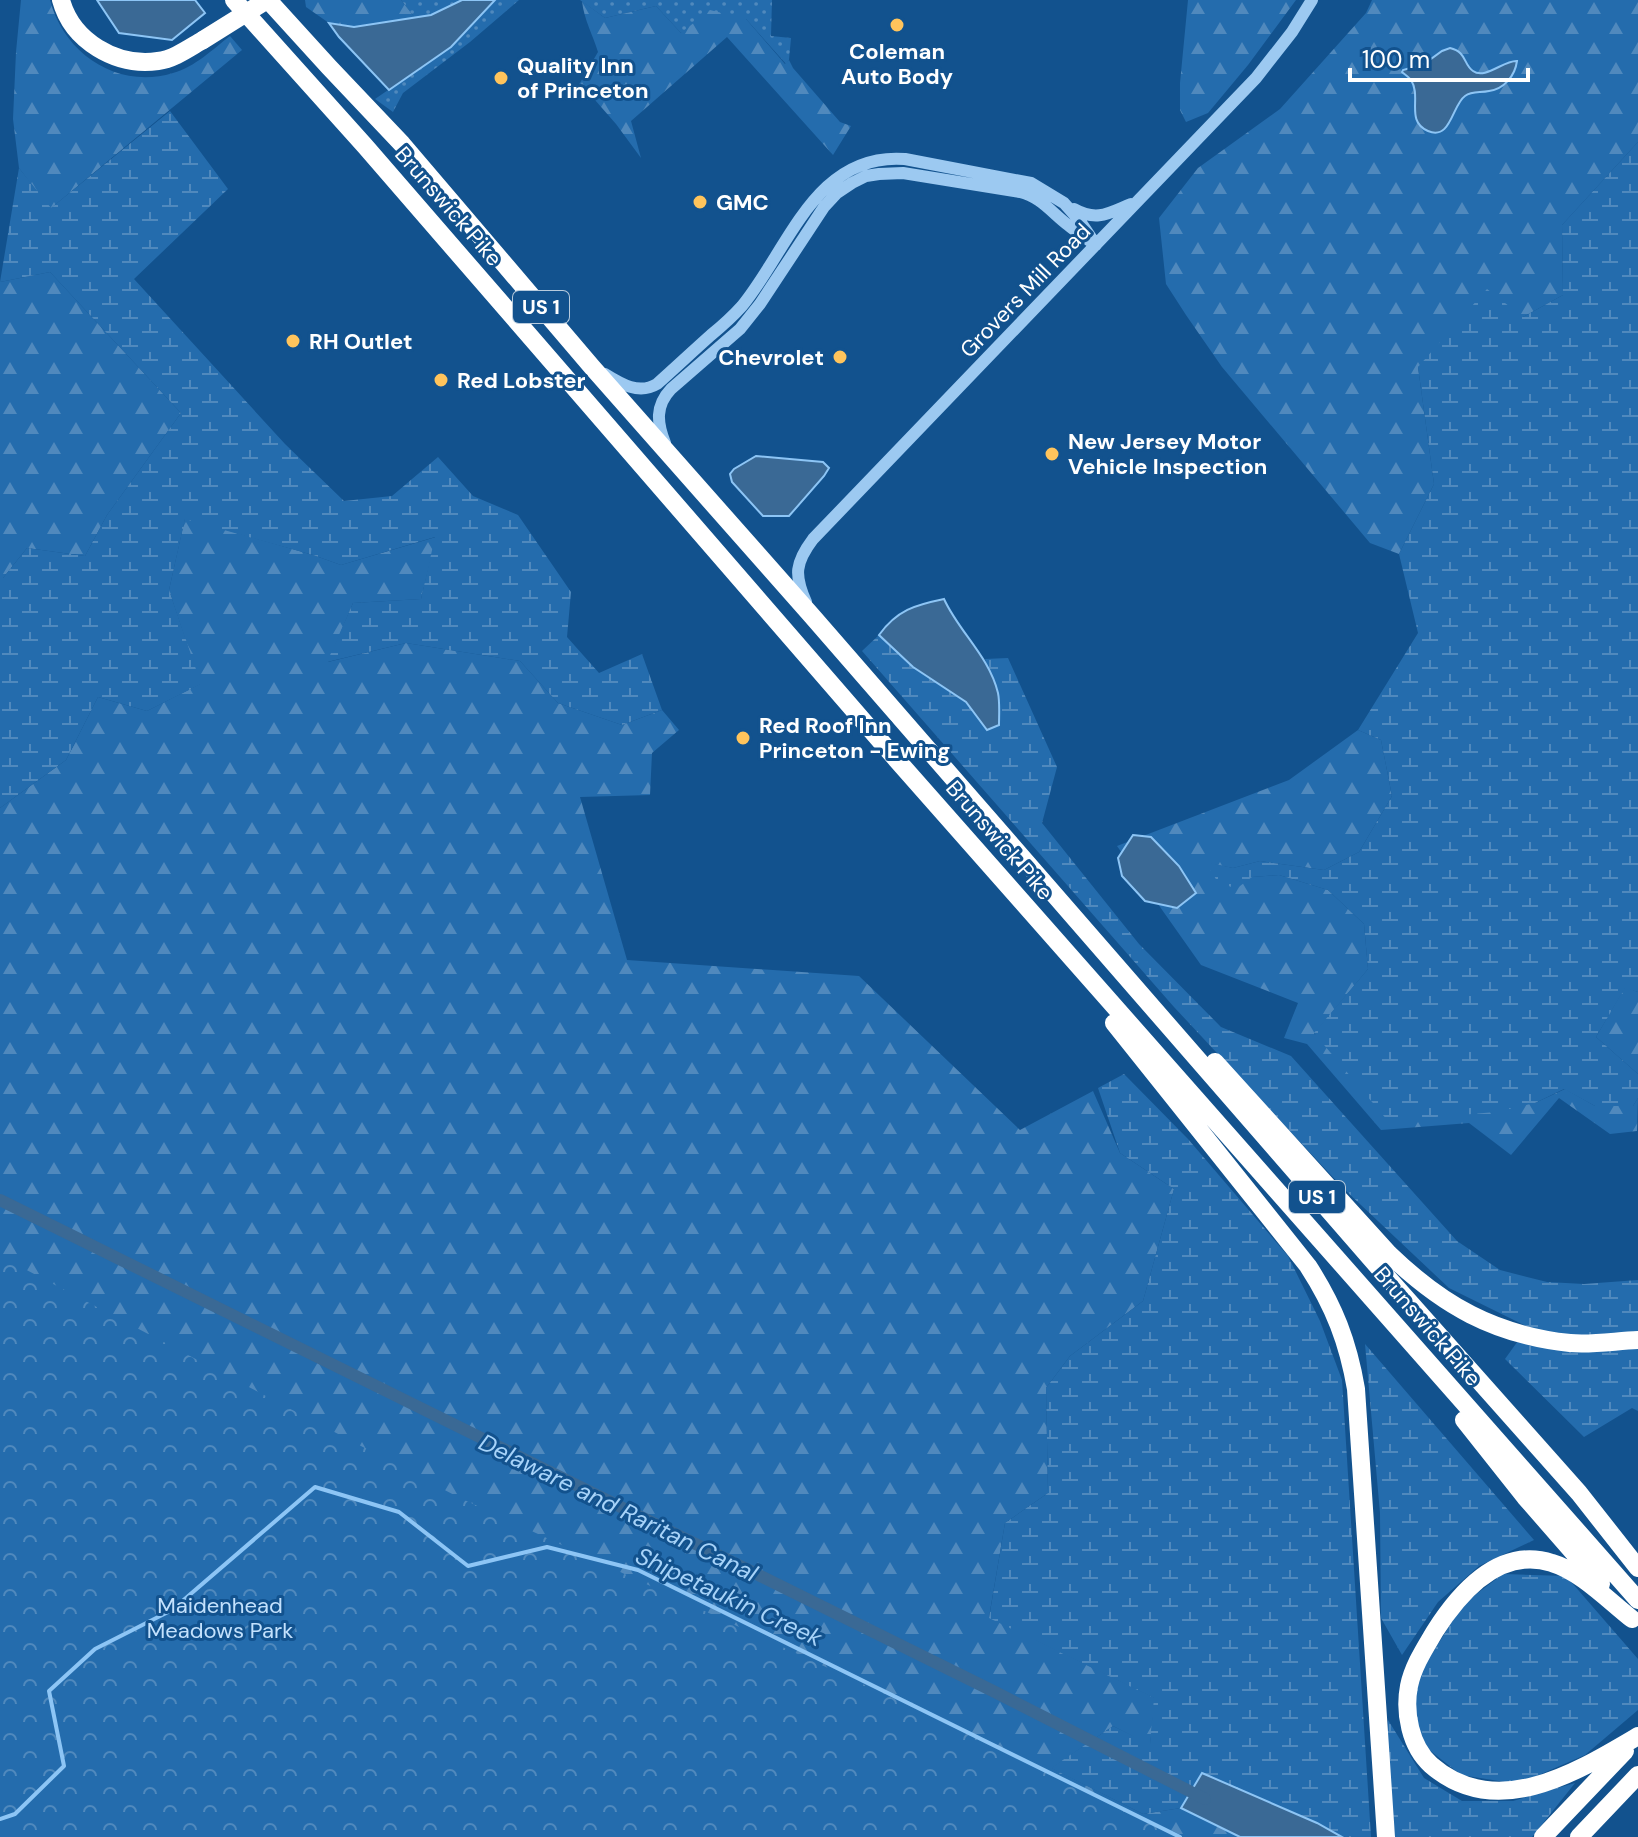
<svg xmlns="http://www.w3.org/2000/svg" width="1638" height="1837" font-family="'DM Sans',sans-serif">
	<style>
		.grass { fill: url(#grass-dots) }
		.forest { fill: url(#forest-firs) }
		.wetland { fill: url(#wetland-marsh) }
		.park { fill: url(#park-crowns) }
		.water { fill: #3a6995; stroke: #8dc5f5; stroke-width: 2 }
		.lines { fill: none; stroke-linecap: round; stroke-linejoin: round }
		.stream { stroke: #8dc5f5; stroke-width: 4 }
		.canal { stroke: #3a6995; stroke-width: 12 }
		.minor { stroke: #9cc9f1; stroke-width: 12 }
		.highway { stroke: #fff; stroke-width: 18 }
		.highway-bridge { stroke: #fff; stroke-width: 18 }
		.poi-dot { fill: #ffc45c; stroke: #12528e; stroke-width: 3 }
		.labels { text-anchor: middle; stroke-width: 6; stroke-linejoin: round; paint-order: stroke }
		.shield { fill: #12528e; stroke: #b8cbdd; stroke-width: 2 }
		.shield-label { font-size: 20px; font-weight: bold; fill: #fff }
		.poi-label { font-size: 22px; font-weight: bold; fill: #fff; stroke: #12528e; text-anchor: start }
		.street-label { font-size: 22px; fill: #fff; stroke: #12528e }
		.park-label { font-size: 22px; fill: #c3e1fd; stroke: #12528e }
		.water-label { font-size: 24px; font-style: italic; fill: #a7d3f9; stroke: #12528e }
	</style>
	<defs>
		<pattern id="grass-dots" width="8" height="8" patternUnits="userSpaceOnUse" patternTransform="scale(2)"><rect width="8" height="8" fill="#246cad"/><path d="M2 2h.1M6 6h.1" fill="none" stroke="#5089bd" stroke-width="1.8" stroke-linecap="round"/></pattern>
		<pattern id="forest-firs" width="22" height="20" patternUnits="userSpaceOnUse" patternTransform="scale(2)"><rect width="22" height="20" fill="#246cad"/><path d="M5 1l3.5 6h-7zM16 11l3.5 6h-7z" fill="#5089bd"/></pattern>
		<pattern id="wetland-marsh" width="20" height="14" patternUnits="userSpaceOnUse" patternTransform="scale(2)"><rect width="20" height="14" fill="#246cad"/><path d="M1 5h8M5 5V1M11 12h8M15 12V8" fill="none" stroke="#5089bd"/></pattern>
		<pattern id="park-crowns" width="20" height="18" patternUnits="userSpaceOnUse" patternTransform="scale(2)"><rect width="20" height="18" fill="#246cad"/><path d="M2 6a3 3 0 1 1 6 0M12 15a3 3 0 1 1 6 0" fill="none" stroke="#5089bd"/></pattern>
	</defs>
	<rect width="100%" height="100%" fill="#12528e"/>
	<path class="grass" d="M 401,0 L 462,0 L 431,15 L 415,18 Z
		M 495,0 L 519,0 L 470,42 L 403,93 L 393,112 L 375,99 L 451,47 Z
		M 580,0 L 772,0 L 771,36 L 791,38 L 789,60 L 786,64 L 746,19 L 681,33 L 656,6 L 605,18 Z"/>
	<path class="forest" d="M 21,0 L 50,0 C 64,54 118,90 173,73 C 195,67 213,49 230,36 L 242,50 L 50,209 L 19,168 L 13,119 L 16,52 Z
		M 305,0 L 401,0 L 415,18 L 354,27 L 329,23 L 306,7 Z
		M 1188,0 L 1296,0 L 1248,65 L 1208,113 L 1186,122 L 1180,110 L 1180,83 Z
		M 1372,0 L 1638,0 L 1638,142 L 1562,225 L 1563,295 L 1523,317 L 1418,367 L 1434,484 L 1399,554 L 1370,543 L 1222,367 L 1186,315 L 1166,284 L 1159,218 L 1198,168 L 1280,109 L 1366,13 Z
		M 582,1 L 605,18 L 656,6 L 681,33 L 710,10 L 746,19 L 785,64 L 789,60 L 793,68 L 840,122 L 851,126 L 833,155 L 727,37 L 631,121 L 641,158 L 616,124 L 595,100 L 581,100 L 577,88 L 598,52 C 593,35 584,20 582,1 Z
		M 50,272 L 181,413 L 107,515 L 85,556 L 27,548 L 3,578 L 0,578 L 0,282 Z
		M 185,518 L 313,555 L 341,565 L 436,537 L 421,599 L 353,603 L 328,662 L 406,643 L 520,661 L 558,703 L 622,725 L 662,710 L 679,730 L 652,753 L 650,795 L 580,797 L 627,960 L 859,976 L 1020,1130 L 1093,1091 L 1120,1153 L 1174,1189 L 1143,1301 L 1070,1356 L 1046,1388 L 1048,1493 L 1005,1523 L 989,1617 L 1155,1698 L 1150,1745 L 1113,1726 L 1052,1768 L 1143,1814 L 1181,1808 L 1240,1837 L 0,1837 L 0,808 L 66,760 L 98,697 L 147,711 L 200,684 L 169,590 Z
		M 1358,730 L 1381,740 L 1392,796 L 1359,852 L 1324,870 L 1260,861 L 1233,868 L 1207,863 L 1252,877 L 1279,875 L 1328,890 L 1364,924 L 1368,969 L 1314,1034 L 1535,1103 L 1565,1089 L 1595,1106 L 1633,1106 L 1638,1098 L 1637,1131 L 1610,1134 L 1559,1098 L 1511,1155 L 1469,1123 L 1381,1130 L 1307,1044 L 1284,1038 L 1298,1003 L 1201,965 L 1117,846 L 1289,780 Z
		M 1625,987 L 1638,992 L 1638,1074 L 1596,1037 Z"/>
	<path class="wetland" d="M 170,111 L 228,189 L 134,279 L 285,444 L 344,501 L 392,496 L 438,457 L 473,496 L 518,515 L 571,592 L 567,637 L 599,673 L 642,654 L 662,710 L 622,725 L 558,703 L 520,661 L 406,643 L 327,662 L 353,603 L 421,599 L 435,537 L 341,565 L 313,555 L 185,519 L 169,590 L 201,684 L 147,711 L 98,697 L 66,760 L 0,808 L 0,578 L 3,578 L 27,548 L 85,556 L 107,515 L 181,413 L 50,272 L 0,282 L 19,168 L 51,208 Z
		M 1638,142 L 1638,992 L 1625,988 L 1596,1037 L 1638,1074 L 1638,1098 L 1633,1106 L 1595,1106 L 1564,1089 L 1535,1103 L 1496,1112 L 1388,1121 L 1314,1033 L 1368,969 L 1364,924 L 1328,890 L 1279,875 L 1252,877 L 1236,889 L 1217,881 L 1206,862 L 1233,868 L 1260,861 L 1324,870 L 1359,852 L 1392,796 L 1381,740 L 1358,730 L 1418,633 L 1399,554 L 1434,484 L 1418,367 L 1487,289 L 1523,317 L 1563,295 L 1562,225 Z
		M 879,635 L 913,667 L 966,702 L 998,695 L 985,659 L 1008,658 L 1057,767 L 1042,823 L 1139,944 L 1221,1027 L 1291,1056 L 1457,1241 L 1500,1270 L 1547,1282 L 1584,1284 L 1638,1280 L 1638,1411 L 1632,1408 L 1584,1437 L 1505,1359 L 1528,1327 L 1449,1288 L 1344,1189 L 1174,1007 L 862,651 Z
		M 1124,1074 L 1188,1139 L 1288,1256 L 1320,1321 L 1342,1380 L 1371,1837 L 1341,1837 L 1202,1773 L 1181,1808 L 1143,1814 L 1051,1768 L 1113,1726 L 1150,1744 L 1154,1698 L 989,1618 L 1005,1523 L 1048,1493 L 1046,1388 L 1070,1356 L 1143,1301 L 1174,1189 L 1120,1153 L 1098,1088 Z
		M 1365,1344 L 1534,1540 L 1479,1566 L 1438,1602 L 1402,1655 L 1381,1618 L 1380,1513 Z
		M 1503,1574 L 1566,1576 L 1638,1659 L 1638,1710 L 1585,1755 L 1518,1784 L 1461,1775 L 1423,1745 L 1412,1704 L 1422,1670 L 1463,1604 Z
		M 1388,1720 L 1424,1778 L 1462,1801 L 1513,1801 L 1575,1783 L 1532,1837 L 1395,1837 L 1387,1746 Z"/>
	<path class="park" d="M 0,1256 L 458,1497 L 945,1722 L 1185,1837 L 0,1837 Z"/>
	<path class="water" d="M 97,0 L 195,0 L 205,13 L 172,40 L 119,33 Z
		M 462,0 L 495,0 L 451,47 L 389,90 L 339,37 L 329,23 L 354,27 L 431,15 Z
		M 1450,48 C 1467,52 1463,64 1473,71 C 1485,80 1504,60 1517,61 C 1515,76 1504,89 1489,91 C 1480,93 1472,91 1465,96 C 1452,105 1451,141 1428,131 C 1405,121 1422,97 1411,80 C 1411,79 1403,73 1402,72 L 1403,70 L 1424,64 L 1442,51 Z
		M 756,456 L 823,462 L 829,468 L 824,476 L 789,516 L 763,516 L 732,482 L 730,474 L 734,469 Z
		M 944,599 C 959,632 989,656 998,693 C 1000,703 999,715 999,725 L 987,730 L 966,702 L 913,667 L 879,635 C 897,610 915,605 944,599 Z
		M 1133,835 L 1151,837 L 1179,866 L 1196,893 L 1177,908 L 1145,901 L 1122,876 L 1118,858 Z
		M 1202,1773 L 1317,1823 L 1342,1837 L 1240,1837 L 1181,1808 Z"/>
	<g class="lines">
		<path class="stream" d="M 0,1819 L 15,1814 L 64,1766 L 49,1691 L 95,1649 L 172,1610 L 315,1487 L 399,1512 L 468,1566 L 547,1547 L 638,1570 L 1180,1837"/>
		<path class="canal" d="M 0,1200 L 993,1691 L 1205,1799"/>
		<path class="minor" d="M 1074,209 C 1097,222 1109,213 1131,204
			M 605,374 C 621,384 639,395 657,384 C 675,368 693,351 711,335 C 722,326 733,316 742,306 C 789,249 815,152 905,159 L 1031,183 L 1064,203 L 1080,221 L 1096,245
			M 665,443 C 657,423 655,406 671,389 L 740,329 L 760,304 L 824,207 L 837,193 L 852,183 L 866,176 L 879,174 L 903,173 L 1020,192 C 1041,197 1052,213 1068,225 C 1075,231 1083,236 1090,241
			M 806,602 C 794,575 795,563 813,539 L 1256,78 L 1292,32 L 1312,0"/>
		<path class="highway" d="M 61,0 C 72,41 116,67 158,61 C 174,59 189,48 203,40
			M 234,0 L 365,146 L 897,760 L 1638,1600
			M 268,0 L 329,67 L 402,144 L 592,367 L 812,616 L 1380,1269 L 1579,1493 L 1638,1568
			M 1114,1023 L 1308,1266 C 1334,1306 1348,1342 1356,1389 L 1386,1837
			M 1215,1062 L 1389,1254 C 1442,1305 1494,1335 1570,1343 C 1592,1345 1615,1341 1638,1340
			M 1464,1420 L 1525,1497 L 1601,1584
			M 1632,1619 C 1609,1601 1580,1571 1552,1563 C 1500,1546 1460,1592 1435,1631 C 1425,1648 1413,1666 1409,1686 C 1404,1712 1410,1746 1431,1765 C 1496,1822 1577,1772 1638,1736
			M 1543,1837 L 1625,1751
			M 1579,1837 L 1638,1775"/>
		<path class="highway-bridge" d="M 203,40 L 267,0"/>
	</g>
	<g class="poi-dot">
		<circle cx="897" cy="25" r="8"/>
		<circle cx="501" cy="78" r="8"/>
		<circle cx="700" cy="202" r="8"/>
		<circle cx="293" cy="341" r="8"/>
		<circle cx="840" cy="357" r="8"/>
		<circle cx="441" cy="380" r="8"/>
		<circle cx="1052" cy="454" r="8"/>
		<circle cx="743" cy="738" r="8"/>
	</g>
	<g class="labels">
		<g class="shield">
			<rect x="513" y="291" width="56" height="32" rx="6"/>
			<rect x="1289" y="1181" width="56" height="32" rx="6"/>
		</g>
		<g class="shield-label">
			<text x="541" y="314">US 1</text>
			<text x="1317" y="1204">US 1</text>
		</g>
		<g class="poi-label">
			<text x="897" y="59" text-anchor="middle">Coleman<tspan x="897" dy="25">Auto Body</tspan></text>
			<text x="517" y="73">Quality Inn<tspan x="517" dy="25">of Princeton</tspan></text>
			<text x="716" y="210">GMC</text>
			<text x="309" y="349">RH Outlet</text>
			<text x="824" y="365" text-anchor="end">Chevrolet</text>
			<text x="457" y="388">Red Lobster</text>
			<text x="1068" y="449">New Jersey Motor<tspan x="1068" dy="25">Vehicle Inspection</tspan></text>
			<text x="759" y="733">Red Roof Inn<tspan x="759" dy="25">Princeton - Ewing</tspan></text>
		</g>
		<g class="street-label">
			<text transform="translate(449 206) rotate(49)" y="8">Brunswick Pike</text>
			<text transform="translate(1025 290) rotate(-46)" y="8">Grovers Mill Road</text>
			<text transform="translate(1000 840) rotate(49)" y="8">Brunswick Pike</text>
			<text transform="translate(1428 1326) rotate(49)" y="8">Brunswick Pike</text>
		</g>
		<g class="park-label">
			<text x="220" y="1613">Maidenhead<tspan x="220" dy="25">Meadows Park</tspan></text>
		</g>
		<g class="water-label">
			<text transform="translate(618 1508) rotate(26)" y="8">Delaware and Raritan Canal</text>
			<text transform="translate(729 1597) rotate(25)" y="8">Shipetaukin Creek</text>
		</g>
	</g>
	<path d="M1350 68v12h178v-12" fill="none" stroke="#ffffff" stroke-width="4"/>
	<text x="1362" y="68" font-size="24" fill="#ffffff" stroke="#12528e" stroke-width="6" paint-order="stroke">100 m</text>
</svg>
